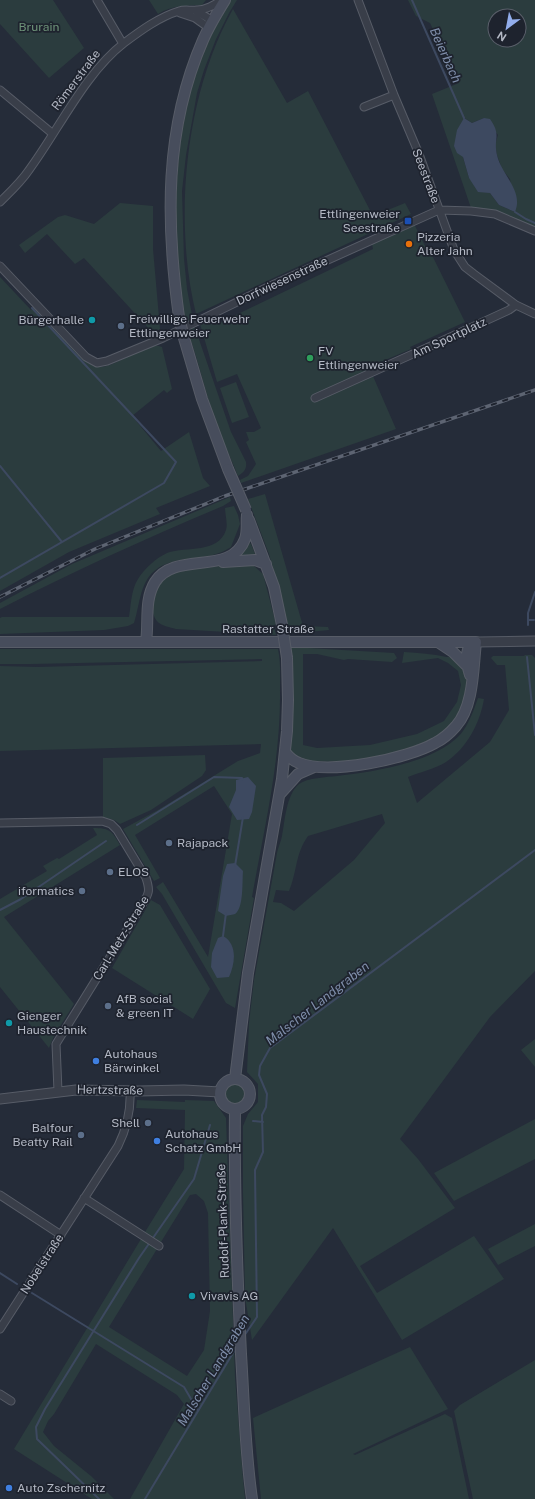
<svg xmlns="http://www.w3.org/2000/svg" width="535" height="1499" font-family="'Public Sans',sans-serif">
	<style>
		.green { fill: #2b3c3e; fill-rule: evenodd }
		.water { fill: #3d4960 }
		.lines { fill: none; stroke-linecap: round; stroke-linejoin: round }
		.stream { stroke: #3d4960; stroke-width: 2 }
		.minor-casing { stroke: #575c67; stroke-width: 9 }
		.tertiary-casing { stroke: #575c67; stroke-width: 11 }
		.secondary-casing { stroke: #575c67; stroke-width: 12 }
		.minor { stroke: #393e49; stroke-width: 7 }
		.tertiary { stroke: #393e49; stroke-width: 9 }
		.secondary { stroke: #474d5c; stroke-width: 10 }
		.rail-casing { stroke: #5d6472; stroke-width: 3.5 }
		.rail { stroke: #1e232e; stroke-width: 2; stroke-dasharray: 6; stroke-linecap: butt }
		.secondary-bridge-casing { stroke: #575c67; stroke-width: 12; stroke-linecap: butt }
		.secondary-bridge { stroke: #474d5c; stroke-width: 10 }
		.transit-dot { fill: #1a4fb4; stroke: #1e232e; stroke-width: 1.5 }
		.food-dot { fill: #e8710a; stroke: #1e232e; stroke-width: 1.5 }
		.culture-dot { fill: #0f9aa8; stroke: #1e232e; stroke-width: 1.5 }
		.service-dot { fill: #5c6f8a; stroke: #1e232e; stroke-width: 1.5 }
		.leisure-dot { fill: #2e9e5b; stroke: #1e232e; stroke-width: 1.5 }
		.shop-dot { fill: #3f7fe0; stroke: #1e232e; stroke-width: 1.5 }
		.labels { text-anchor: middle; stroke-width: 3.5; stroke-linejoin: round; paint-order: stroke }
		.park-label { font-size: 12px; fill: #6e9379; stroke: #1e232e }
		.street-label { font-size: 12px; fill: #b4b9c5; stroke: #1e232e }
		.poi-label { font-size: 12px; fill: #b4b9c5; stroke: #1e232e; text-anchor: start }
		.water-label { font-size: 13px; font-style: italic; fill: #7f8eaa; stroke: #1e232e }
	</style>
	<rect width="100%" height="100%" fill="#252c39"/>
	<path class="green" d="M 0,0 L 53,0 L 84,48 L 49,78 L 0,24 Z
		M 149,0 L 206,0 L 202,5 C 186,6 172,5 158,14 Z
		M 230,0 L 237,0 L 229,13 L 216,39 L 204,70 L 197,93 L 186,155 L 182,191 L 184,259 L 187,289 L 194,325 L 231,432 L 246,462 C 247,469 244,472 238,476 C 231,458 222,441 216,423 C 208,400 202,377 195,353 C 190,338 185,323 182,307 C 177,281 177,255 176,229 C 175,151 185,66 230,0 Z
		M 408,0 L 535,0 L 535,229 L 490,210 L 471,208 L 432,94 L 459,83 L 430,23 L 416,16 ZM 495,16 L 519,16 L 519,40 L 495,40 ZM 464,118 L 472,123 L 484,118 L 498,135 L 495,145 L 497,155 L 502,169 L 510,179 L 515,212 L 499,205 L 490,193 L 469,178 L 463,157 Z
		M 233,9 L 287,103 L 308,91 L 373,216 L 405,203 L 411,214 L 196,314 C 173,220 185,94 233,9 Z
		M 120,203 L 153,206 L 153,249 L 160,329 L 153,333 L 84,258 L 75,264 L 47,234 L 25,253 L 19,245 L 58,217 L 65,215 L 94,224 Z
		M 414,224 L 425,246 L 427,245 L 465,322 L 410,347 L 411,349 L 369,367 L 396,429 L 241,483 L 240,480 L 248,476 L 256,464 L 246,442 L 249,440 L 246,432 L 254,432 L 261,428 L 237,374 L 217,382 L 200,324 L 211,318 L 215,325 L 373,249 L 372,244 Z
		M 0,277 L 31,310 L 34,307 L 88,363 C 92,364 97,367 100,367 C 119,367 144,340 162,347 L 172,389 L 167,393 L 164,390 L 132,416 L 161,451 L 189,432 L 203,478 L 210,486 L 156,508 L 160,514 L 69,552 L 0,591 Z
		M 236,382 L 249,417 L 232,423 L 220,388 Z
		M 265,494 L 303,626 L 328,627 L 329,630 L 288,634 L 279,590 L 269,554 L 248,499 Z
		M 230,497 L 231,501 L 223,506 C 147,538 74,571 0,609 L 0,603 L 72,564 Z
		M 234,506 L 238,515 L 240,524 L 231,547 C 227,549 223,552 219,553 C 196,562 165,554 148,578 C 139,592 139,608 134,623 L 128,626 L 104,630 L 0,634 L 0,618 L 2,617 L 129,617 C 131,605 131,590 138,579 C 144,569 156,558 167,553 C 187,546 218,554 226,530 C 228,524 225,514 225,508 Z
		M 247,542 L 251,544 L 255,554 L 254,558 L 235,557 Z
		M 253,563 L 254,566 L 263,574 L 276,624 L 274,625 L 276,635 L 176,629 C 162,625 154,625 152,607 C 151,595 160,579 170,573 C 180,569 193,569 204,568 C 220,566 237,564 253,563 Z
		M 291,647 L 394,653 L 397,658 L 392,662 L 348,659 L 344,660 L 317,654 L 303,654 L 303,745 L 317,748 L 370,745 L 417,734 L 444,721 L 457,702 L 461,685 L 458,671 L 448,663 L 438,658 L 402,663 L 404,652 C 419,653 432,654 447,657 C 449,657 453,657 456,658 C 476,669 465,711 453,724 C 444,734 432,741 420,747 C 413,750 404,751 397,753 C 364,762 331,763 297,760 L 292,755 L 290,749 L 293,691 Z
		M 0,649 L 278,649 C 281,663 280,677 280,691 C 281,760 264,829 252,897 L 254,898 L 235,1008 L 226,1003 L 162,894 L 156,887 L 163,882 L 208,957 L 232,814 L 214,786 L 135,835 L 160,878 L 154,881 L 123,829 L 158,810 L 238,761 L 260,753 L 261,744 L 0,751 L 0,666 L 37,667 L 262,661 L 262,659 L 31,664 L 0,664 Z
		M 525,655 L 532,655 L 535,658 L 535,971 L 490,1017 L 400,1139 L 418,1159 L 455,1208 L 360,1266 L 377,1293 L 474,1236 L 504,1279 L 402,1340 L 333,1228 L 252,1340 L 245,1297 L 243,1193 L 243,1126 L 248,1114 L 258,1102 L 258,1084 L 247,1072 L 249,1023 L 254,980 L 277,853 C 278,847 281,842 282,836 C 285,821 286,795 299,784 C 307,778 327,777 337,776 C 373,772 440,762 463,731 C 470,721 474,709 478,698 L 484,699 C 480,723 467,748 446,762 C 435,769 420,772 408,777 L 417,803 L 490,742 L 509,710 L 505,665 L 497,665 L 491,658 L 493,656 L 524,656 ZM 382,814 L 385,823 L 354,860 L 294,911 L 281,903 L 273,902 L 276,890 L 289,891 C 297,873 295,854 308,836 Z
		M 205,755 L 206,770 L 202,776 L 151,810 L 120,824 L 114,820 L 103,817 L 103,758 Z
		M 93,828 C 110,828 112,831 120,845 L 4,917 L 74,1004 L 54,1036 L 49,1048 L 0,987 L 0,899 L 47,871 L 43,866 L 57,858 L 59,859 L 97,835 Z
		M 151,900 L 160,905 L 210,989 L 193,1019 L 112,968 Z
		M 535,1039 L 535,1067 L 521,1050 Z
		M223 1094a12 12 0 1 1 24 0a12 12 0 1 1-24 0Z
		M 137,1100 L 185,1102 L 185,1100 L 214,1101 L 226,1118 L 235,1377 L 243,1479 L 245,1499 L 130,1499 L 184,1404 L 177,1395 L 96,1344 L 54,1414 L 48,1421 L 43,1432 L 54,1446 L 91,1476 L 114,1499 L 92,1499 L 14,1449 L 141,1239 L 157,1249 L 109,1327 L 187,1376 L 204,1350 L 210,1311 L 208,1213 L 204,1201 L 196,1194 L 190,1195 L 161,1242 L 145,1232 L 184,1169 L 185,1110 L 136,1108 Z
		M 535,1119 L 535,1159 L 454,1201 L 434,1173 Z
		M 535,1224 L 535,1246 L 498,1265 L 488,1249 Z
		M 410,1347 L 448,1409 L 353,1454 L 355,1455 L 445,1414 L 452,1418 L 469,1499 L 261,1499 L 253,1418 Z
		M 535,1360 L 535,1499 L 473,1499 L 454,1411 L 460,1405 Z"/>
	<path class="water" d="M 464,118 L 472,123 L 484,118 L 490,119 C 502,136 493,138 497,155 C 501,174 524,191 515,212 L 499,205 L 490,193 L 478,192 L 469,178 L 463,157 L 457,153 L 454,146 L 457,130 Z
		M 248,777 L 256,786 L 252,812 L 249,819 L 237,820 L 229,807 L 236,790 L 236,780 Z
		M 235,863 L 243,871 C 242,881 244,908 235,914 C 233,915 228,915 226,916 L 218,911 L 223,876 L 227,864 Z
		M 223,936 C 238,944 235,964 229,977 L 217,978 L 211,967 L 212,953 L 218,938 Z"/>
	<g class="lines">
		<path class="stream" d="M 412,0 L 464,118
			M 515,212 L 526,219 L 535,223
			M 0,466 L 62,542
			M 0,578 L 164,483 L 176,462 L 32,308
			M 528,620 L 534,620
			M 528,625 L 528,613 L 535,592
			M 527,657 L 535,735
			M 137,825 L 214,777 L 242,778 L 242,780
			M 235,866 L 243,817
			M 0,910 L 21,899 L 106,841
			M 223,936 L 226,913
			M 253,1121 L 263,1122
			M 0,1273 L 17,1284
			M 32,1293 L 184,1387 L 198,1411
			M 244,1336 L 257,1317 L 255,1170 L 263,1152 L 262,1115 L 266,1107 L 267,1094 L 259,1075 L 260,1066 L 270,1048 L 535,850
			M 99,1499 L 37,1439 L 36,1427 L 45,1409 L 139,1258 L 194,1179 L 210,1125
			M 145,1499 L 236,1348"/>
		<g class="minor-casing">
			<path id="minor" d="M 97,0 L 123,44
				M 358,0 L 394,95 L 419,154 L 454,250 L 465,267 L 474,274 L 516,305 L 535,314
				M 196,11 L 208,18 L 211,24
				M 180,13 L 195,18 L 209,28
				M 0,90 L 53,134
				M 364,107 L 394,95
				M 0,202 C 10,192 21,182 29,170 C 58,131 85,73 124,43 C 140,31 159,17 179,11 C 185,9 191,11 197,10 C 206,10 214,5 222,0
				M 0,266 L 86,357 L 97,363 L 107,361 L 163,338 L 270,286 L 439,210 L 471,211 L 495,214 L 535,231
				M 315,398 L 435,344 L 509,310 L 516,305
				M 0,823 L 102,821 L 111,824 L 117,830 L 146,878 C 151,893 148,894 141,907 L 56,1044 L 58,1091
				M 0,1195 L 61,1235
				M 84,1198 L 159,1246
				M 0,1329 L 118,1146 C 127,1128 131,1111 130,1091
				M 0,1394 L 11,1401"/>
		</g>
		<g class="tertiary-casing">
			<path id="tertiary" d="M 476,642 L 535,641
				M 0,1099 L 76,1090 L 139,1091 L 184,1090 L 220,1092"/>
		</g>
		<g class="secondary-casing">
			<path id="secondary" d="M 179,317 C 166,223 164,129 203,40 C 209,26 217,13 225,0
				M 184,338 L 202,399 L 228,469
				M 249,520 L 274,587 L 282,625
				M 223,562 L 255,560 L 266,564
				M 0,642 L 476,642 C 473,668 474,706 456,726 C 450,733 443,739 435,743 C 407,759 329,775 299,763 C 293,761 289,757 285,752
				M 146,642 C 149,622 144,600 155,582 C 175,550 231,577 245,539 C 248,531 246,523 247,515
				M 438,642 L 453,652 L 466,665
				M 470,675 C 466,662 465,654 471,642
				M 280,794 L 298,774 L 314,767
				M 235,1079 L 248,973 L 282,779 L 287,731 L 288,700 L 287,658
				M220 1094a15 15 0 1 1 30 0a15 15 0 1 1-30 0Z
				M 235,1109 C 234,1191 237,1272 241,1354 C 244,1402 245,1451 252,1499"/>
		</g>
		<use href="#minor" class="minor"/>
		<use href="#tertiary" class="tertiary"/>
		<use href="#secondary" class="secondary"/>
		<g class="rail-casing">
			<path id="rail" d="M 0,597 L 95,549 L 225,496 L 535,390"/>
		</g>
		<use href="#rail" class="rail"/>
		<g class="secondary-bridge-casing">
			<path id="secondary-bridge" d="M 179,317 L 184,338
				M 228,469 L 246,510
				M 282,625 L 287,658"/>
		</g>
		<use href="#secondary-bridge" class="secondary-bridge"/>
	</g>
	<rect class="transit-dot" x="404" y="217" width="8" height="8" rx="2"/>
	<circle class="food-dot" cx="409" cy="244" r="4"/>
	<g class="culture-dot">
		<circle cx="92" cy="320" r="4"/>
		<circle cx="9" cy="1023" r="4"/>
		<circle cx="192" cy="1296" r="4"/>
	</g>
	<g class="service-dot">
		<circle cx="121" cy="326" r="4"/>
		<circle cx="169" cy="843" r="4"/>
		<circle cx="110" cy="872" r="4"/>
		<circle cx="82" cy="891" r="4"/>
		<circle cx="108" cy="1006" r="4"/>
		<circle cx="148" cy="1123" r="4"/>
		<circle cx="81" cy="1135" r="4"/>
	</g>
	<circle class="leisure-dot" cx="310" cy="358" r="4"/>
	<g class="shop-dot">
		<circle cx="96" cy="1061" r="4"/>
		<circle cx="157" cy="1141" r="4"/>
		<circle cx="9" cy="1488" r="4"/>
	</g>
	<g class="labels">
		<g class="park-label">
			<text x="39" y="31">Brurain</text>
		</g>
		<g class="street-label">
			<text transform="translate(76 80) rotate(-53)" y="4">Römerstraße</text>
			<text transform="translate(426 176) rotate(69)" y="4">Seestraße</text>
			<text transform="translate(282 281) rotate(-25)" y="4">Dorfwiesenstraße</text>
			<text transform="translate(449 338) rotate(-25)" y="4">Am Sportplatz</text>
			<text x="268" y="633">Rastatter Straße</text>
			<text transform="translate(121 938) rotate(-59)" y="4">Carl-Metz-Straße</text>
			<text transform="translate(110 1090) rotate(1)" y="4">Hertzstraße</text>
			<text transform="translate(223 1221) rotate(-92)" y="4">Rudolf-Plank-Straße</text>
			<text transform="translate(42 1264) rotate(-57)" y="4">Nobelstraße</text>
		</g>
		<g class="poi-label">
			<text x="400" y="218" text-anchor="end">Ettlingenweier<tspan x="400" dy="14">Seestraße</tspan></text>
			<text x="417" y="241">Pizzeria<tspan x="417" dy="14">Alter Jahn</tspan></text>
			<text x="129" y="323">Freiwillige Feuerwehr<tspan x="129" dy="14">Ettlingenweier</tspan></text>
			<text x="84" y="324" text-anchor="end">Bürgerhalle</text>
			<text x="318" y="355">FV<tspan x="318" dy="14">Ettlingenweier</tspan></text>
			<text x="177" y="847">Rajapack</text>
			<text x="118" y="876">ELOS</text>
			<text x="74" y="895" text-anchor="end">iformatics</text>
			<text x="116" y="1003">AfB social<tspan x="116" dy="14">&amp; green IT</tspan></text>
			<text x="17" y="1020">Gienger<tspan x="17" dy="14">Haustechnik</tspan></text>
			<text x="104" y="1058">Autohaus<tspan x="104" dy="14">Bärwinkel</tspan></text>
			<text x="140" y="1127" text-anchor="end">Shell</text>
			<text x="73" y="1132" text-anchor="end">Balfour<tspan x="73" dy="14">Beatty Rail</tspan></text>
			<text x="165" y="1138">Autohaus<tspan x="165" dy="14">Schatz GmbH</tspan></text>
			<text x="200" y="1300">Vivavis AG</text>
			<text x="17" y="1492">Auto Zschernitz</text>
		</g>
		<g class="water-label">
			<text transform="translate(446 55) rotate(66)" y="5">Beierbach</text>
			<text transform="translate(317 1003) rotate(-38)" y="5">Malscher Landgraben</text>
			<text transform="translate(213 1370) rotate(-59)" y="5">Malscher Landgraben</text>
		</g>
	</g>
	<g transform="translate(507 28) rotate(212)"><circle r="19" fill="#1e232e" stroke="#5a5f6a"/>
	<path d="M0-3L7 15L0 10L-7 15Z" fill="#92adec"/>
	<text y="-6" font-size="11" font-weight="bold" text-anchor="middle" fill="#b4b9c5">N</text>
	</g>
</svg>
